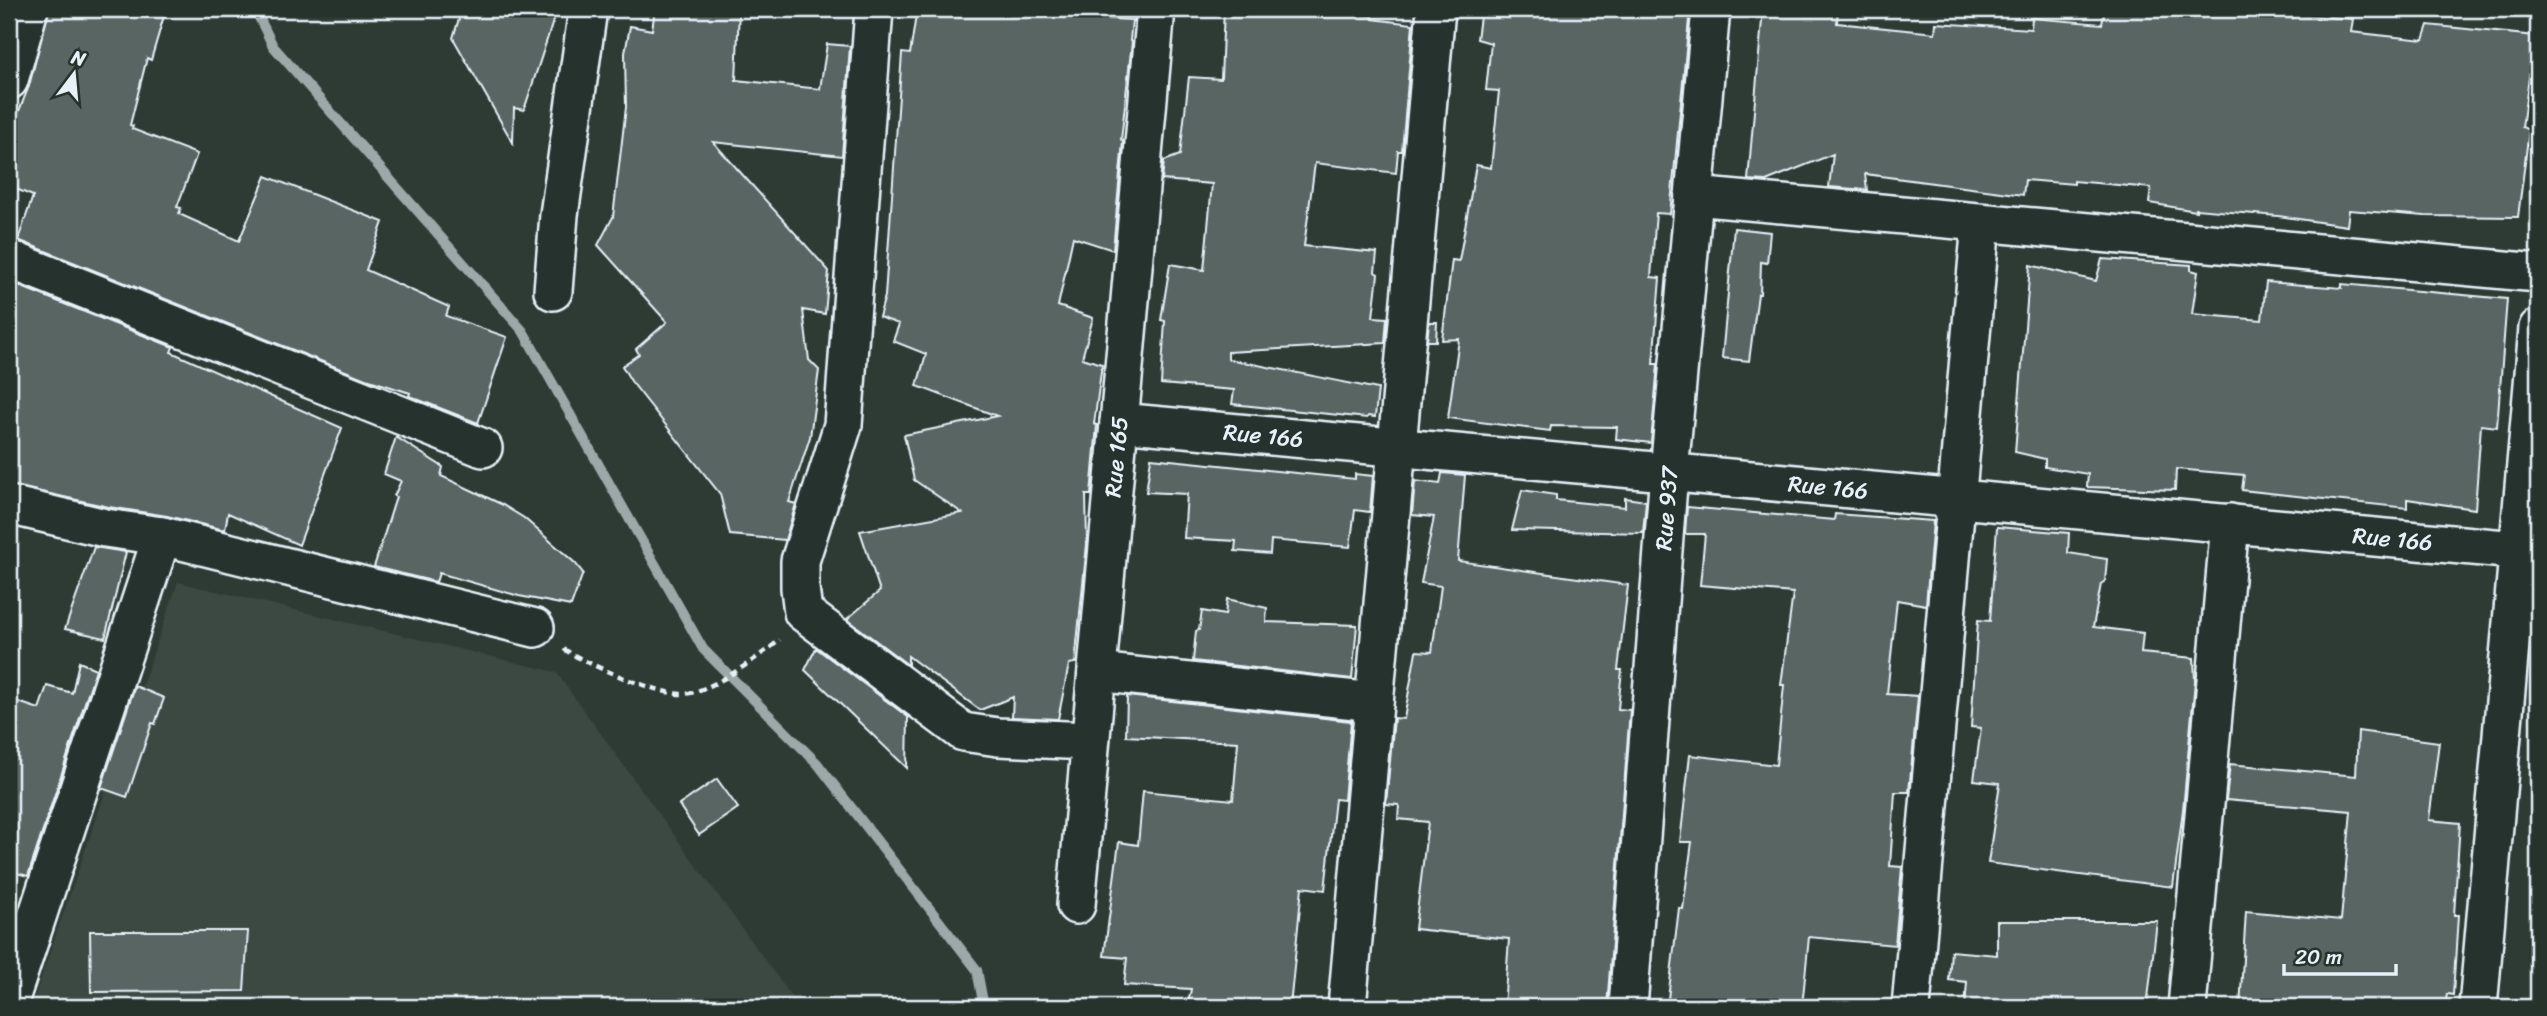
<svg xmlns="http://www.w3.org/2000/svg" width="2547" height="1016" font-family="Sriracha,sans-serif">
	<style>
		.built { fill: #3b4843 }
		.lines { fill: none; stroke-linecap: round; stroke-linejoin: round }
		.stream { stroke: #9da8a9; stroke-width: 10 }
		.building { fill: #596563; stroke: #e8f1f8; stroke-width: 2 }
		.minor-casing { stroke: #e8f1f8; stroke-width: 42 }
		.path { stroke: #e8f1f8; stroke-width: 4.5; stroke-dasharray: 7 5; stroke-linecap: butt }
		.minor { stroke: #26332d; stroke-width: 37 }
		.labels { text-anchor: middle; stroke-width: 5; stroke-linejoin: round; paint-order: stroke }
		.street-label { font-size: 23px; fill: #e8f1f8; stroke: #26332d }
	</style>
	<rect width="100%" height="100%" fill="#2e3b35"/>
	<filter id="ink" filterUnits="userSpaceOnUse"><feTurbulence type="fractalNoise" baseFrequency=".0143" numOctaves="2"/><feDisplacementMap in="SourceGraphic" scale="14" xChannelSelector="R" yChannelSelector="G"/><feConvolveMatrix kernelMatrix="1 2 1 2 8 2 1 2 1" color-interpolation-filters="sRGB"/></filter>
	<g filter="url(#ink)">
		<path class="built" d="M 178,582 L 556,672 L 799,1007 L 31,1007 Z"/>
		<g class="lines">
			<path class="stream" d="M 255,9 L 273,46 L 523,331 L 703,649 L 817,763 L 977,970 L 984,1007"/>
		</g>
		<path class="building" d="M 49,9 L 166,9 L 151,60 L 147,58 L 130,125 L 133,126 L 132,129 L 197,154 L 177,207 L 181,208 L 179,214 L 239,241 L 266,176 L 383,222 L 366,270 L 449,307 L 446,316 L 507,337 L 478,423 L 409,396 L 410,393 L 363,378 L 18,240 L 33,196 L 9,186 L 9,136 L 29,86 Z
			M 462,9 L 557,9 L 524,110 L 514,108 L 513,143 L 453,38 Z
			M 655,9 L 739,9 L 736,80 L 820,89 L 827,44 L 850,46 L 842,156 L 713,142 L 829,271 L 825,314 L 803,310 L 809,360 L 819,370 L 810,437 L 789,502 L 796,504 L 785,540 L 730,535 L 720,494 L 631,381 L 622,366 L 639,354 L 636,349 L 667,322 L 598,245 L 613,217 L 626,107 L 625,53 L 630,26 L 652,30 Z
			M 917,9 L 1057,9 L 1057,16 L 1132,20 L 1130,41 L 1132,42 L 1121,140 L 1123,141 L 1113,250 L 1073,237 L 1058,306 L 1093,318 L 1082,358 L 1102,364 L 1094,424 L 1097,425 L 1091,495 L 1086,495 L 1087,544 L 1075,663 L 1069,664 L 1058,719 L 1012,717 L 1013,697 L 980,710 L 908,656 L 908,665 L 847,619 L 880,591 L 860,531 L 962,513 L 914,480 L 904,435 L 997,416 L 917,386 L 926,354 L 893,341 L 899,324 L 879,317 L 885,296 L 902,53 L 910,54 Z
			M 1224,9 L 1299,9 L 1299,12 L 1372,16 L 1373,19 L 1413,24 L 1402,151 L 1398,151 L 1396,173 L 1315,163 L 1304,246 L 1377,253 L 1375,272 L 1378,274 L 1373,317 L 1387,318 L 1385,343 L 1228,352 L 1228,359 L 1378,389 L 1375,417 L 1368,416 L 1367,418 L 1232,404 L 1234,390 L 1161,384 L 1165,321 L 1161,320 L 1170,264 L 1204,270 L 1212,184 L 1162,180 L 1164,161 L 1180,155 L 1189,77 L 1221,79 Z
			M 1481,9 L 1690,9 L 1670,214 L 1656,213 L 1651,277 L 1660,278 L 1653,364 L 1658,364 L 1651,443 L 1616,439 L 1617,427 L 1551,426 L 1550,431 L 1448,418 L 1459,339 L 1442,340 L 1452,260 L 1459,261 L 1476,165 L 1491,168 L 1499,91 L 1486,90 L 1491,43 L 1477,39 Z
			M 1763,9 L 1838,9 L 1837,23 L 1935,33 L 1936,23 L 2031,29 L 2032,18 L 2102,24 L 2105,9 L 2232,9 L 2293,18 L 2294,14 L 2353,19 L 2351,32 L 2423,40 L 2428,25 L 2535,36 L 2522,127 L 2529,130 L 2518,217 L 2425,216 L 2349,210 L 2347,226 L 2278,216 L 2196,209 L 2196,211 L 2149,203 L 2151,188 L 2074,181 L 2074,184 L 2025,180 L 2023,195 L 1865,174 L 1867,190 L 1829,187 L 1833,154 L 1766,181 L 1748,180 Z
			M 1734,228 L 1770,232 L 1767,263 L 1761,262 L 1760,294 L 1758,294 L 1749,361 L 1722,358 Z
			M 2102,259 L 2191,265 L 2191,270 L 2198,272 L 2192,314 L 2262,320 L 2266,282 L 2342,288 L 2342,284 L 2507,299 L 2497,427 L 2481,425 L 2475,509 L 2407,499 L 2407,508 L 2242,490 L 2244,475 L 2176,469 L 2175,490 L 2087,487 L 2088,474 L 2045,467 L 2045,459 L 2015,452 L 2030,265 L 2096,281 Z
			M 9,282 L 173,347 L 171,352 L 342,428 L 299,545 L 228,513 L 225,530 L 167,516 L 109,507 L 9,485 Z
			M 1429,322 L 1437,322 L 1436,341 L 1427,341 Z
			M 396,437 L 443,467 L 441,476 L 501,504 L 524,518 L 575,563 L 583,573 L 571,606 L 519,596 L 439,573 L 436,582 L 374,567 L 396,497 L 394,496 L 401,481 L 384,474 Z
			M 1151,458 L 1355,479 L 1355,474 L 1373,476 L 1370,512 L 1355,510 L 1350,547 L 1271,540 L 1270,554 L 1235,551 L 1236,541 L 1184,538 L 1187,494 L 1146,492 Z
			M 1442,473 L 1465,475 L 1458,561 L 1628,585 L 1618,670 L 1622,670 L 1618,709 L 1630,710 L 1607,1007 L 1504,1007 L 1509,939 L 1415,929 L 1428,822 L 1398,819 L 1399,805 L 1386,804 L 1394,718 L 1404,719 L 1416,651 L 1432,652 L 1441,586 L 1421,583 L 1434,517 L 1412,515 L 1415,481 L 1440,484 Z
			M 1522,490 L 1556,495 L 1556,500 L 1625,507 L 1625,498 L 1646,501 L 1643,533 L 1512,530 Z
			M 1687,507 L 1834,520 L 1835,514 L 1933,521 L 1926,605 L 1897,600 L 1887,694 L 1918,696 L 1909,792 L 1895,792 L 1890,866 L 1902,867 L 1895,945 L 1809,937 L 1802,1007 L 1667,1007 L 1679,908 L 1683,909 L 1692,842 L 1680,842 L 1690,755 L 1776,765 L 1784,685 L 1781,685 L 1793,593 L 1700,585 L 1705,534 L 1685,534 Z
			M 1997,527 L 2069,533 L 2068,553 L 2107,559 L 2105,581 L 2101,584 L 2093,627 L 2143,633 L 2141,653 L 2194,658 L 2195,681 L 2183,810 L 2173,887 L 1988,863 L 2000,783 L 1974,780 L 1981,728 L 1971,727 L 1978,620 L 1990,621 Z
			M 94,547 L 126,552 L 105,638 L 65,629 Z
			M 1227,599 L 1267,608 L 1266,622 L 1357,625 L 1352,679 L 1193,661 L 1196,631 L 1199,630 L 1202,611 L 1225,615 Z
			M 816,648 L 908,717 L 907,768 L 805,670 Z
			M 79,662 L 96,669 L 28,876 L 9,871 L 9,699 L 39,709 L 47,686 L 72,693 Z
			M 135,686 L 164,698 L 155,724 L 152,723 L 127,797 L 101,788 Z
			M 1127,696 L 1351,721 L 1344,800 L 1335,799 L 1325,890 L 1302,887 L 1290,1007 L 1204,1007 L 1188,1004 L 1191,989 L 1124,985 L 1127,958 L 1104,956 L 1119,842 L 1138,845 L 1143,791 L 1233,800 L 1238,742 L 1126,736 Z
			M 2358,731 L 2439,742 L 2429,820 L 2460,823 L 2454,915 L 2458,915 L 2453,995 L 2447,994 L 2445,1007 L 2240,1007 L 2246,911 L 2341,920 L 2351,811 L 2226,800 L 2230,764 L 2356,776 Z
			M 717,779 L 738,808 L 699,835 L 679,805 Z
			M 1997,921 L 2157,921 L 2147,1007 L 1965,1007 L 1967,982 L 1949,980 L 1951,951 L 1997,955 Z
			M 90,931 L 248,931 L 244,991 L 91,992 Z"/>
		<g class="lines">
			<g class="minor-casing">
				<g id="minor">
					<path d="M 874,9 L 843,425 L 800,561 L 800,588 L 803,612 L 963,732 L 998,737 L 1090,741"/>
					<path d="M 9,80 L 29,9"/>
					<path d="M 1694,196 L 2538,273"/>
					<path d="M 9,259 L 483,448"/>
					<path d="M 553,291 L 559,215 L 588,9"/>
					<path id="s1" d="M 1119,422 L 2538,552"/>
					<path d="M 9,505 L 105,528 L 162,536 L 535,628"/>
					<path d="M 1097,672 L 1374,702"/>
					<path id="s2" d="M 1076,905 L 1156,9"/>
					<path d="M 9,1002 L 162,536"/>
					<path d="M 1347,1007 L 1436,9"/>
					<path id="s3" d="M 1628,1007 L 1669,472 L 1711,9"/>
					<path d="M 1911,1007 L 1981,223"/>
					<path d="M 2187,1007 L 2230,523"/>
					<path d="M 2478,1007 L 2538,328"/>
				</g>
			</g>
			<path class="path" d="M 564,649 C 583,663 658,694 681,694 C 709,694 758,657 780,640"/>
			<use href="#minor" class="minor"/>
		</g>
	</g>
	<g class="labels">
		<g class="street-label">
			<text dy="8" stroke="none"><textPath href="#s1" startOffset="145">Rue 166</textPath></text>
			<text dy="8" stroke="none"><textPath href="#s2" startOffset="450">Rue 165</textPath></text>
			<text dy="8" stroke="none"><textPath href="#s1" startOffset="712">Rue 166</textPath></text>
			<text dy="8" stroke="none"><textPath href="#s3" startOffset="500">Rue 937</textPath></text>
			<text dy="8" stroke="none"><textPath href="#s1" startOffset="1279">Rue 166</textPath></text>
		</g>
	</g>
	<rect width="2547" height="1016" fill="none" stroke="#26332d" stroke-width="35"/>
	<rect x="18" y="18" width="2512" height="981" fill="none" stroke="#e8f1f8" stroke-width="2.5" filter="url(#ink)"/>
	<g transform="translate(74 74) rotate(16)" stroke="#26332d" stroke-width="5" paint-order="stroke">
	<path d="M0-5L12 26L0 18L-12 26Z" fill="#e8f1f8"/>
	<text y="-10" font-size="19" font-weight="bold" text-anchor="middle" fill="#e8f1f8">N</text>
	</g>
	<path d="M2284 964v10h112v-10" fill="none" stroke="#e8f1f8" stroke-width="3.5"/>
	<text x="2295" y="964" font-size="21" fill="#e8f1f8" stroke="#26332d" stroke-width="5" paint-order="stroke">20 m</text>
</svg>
